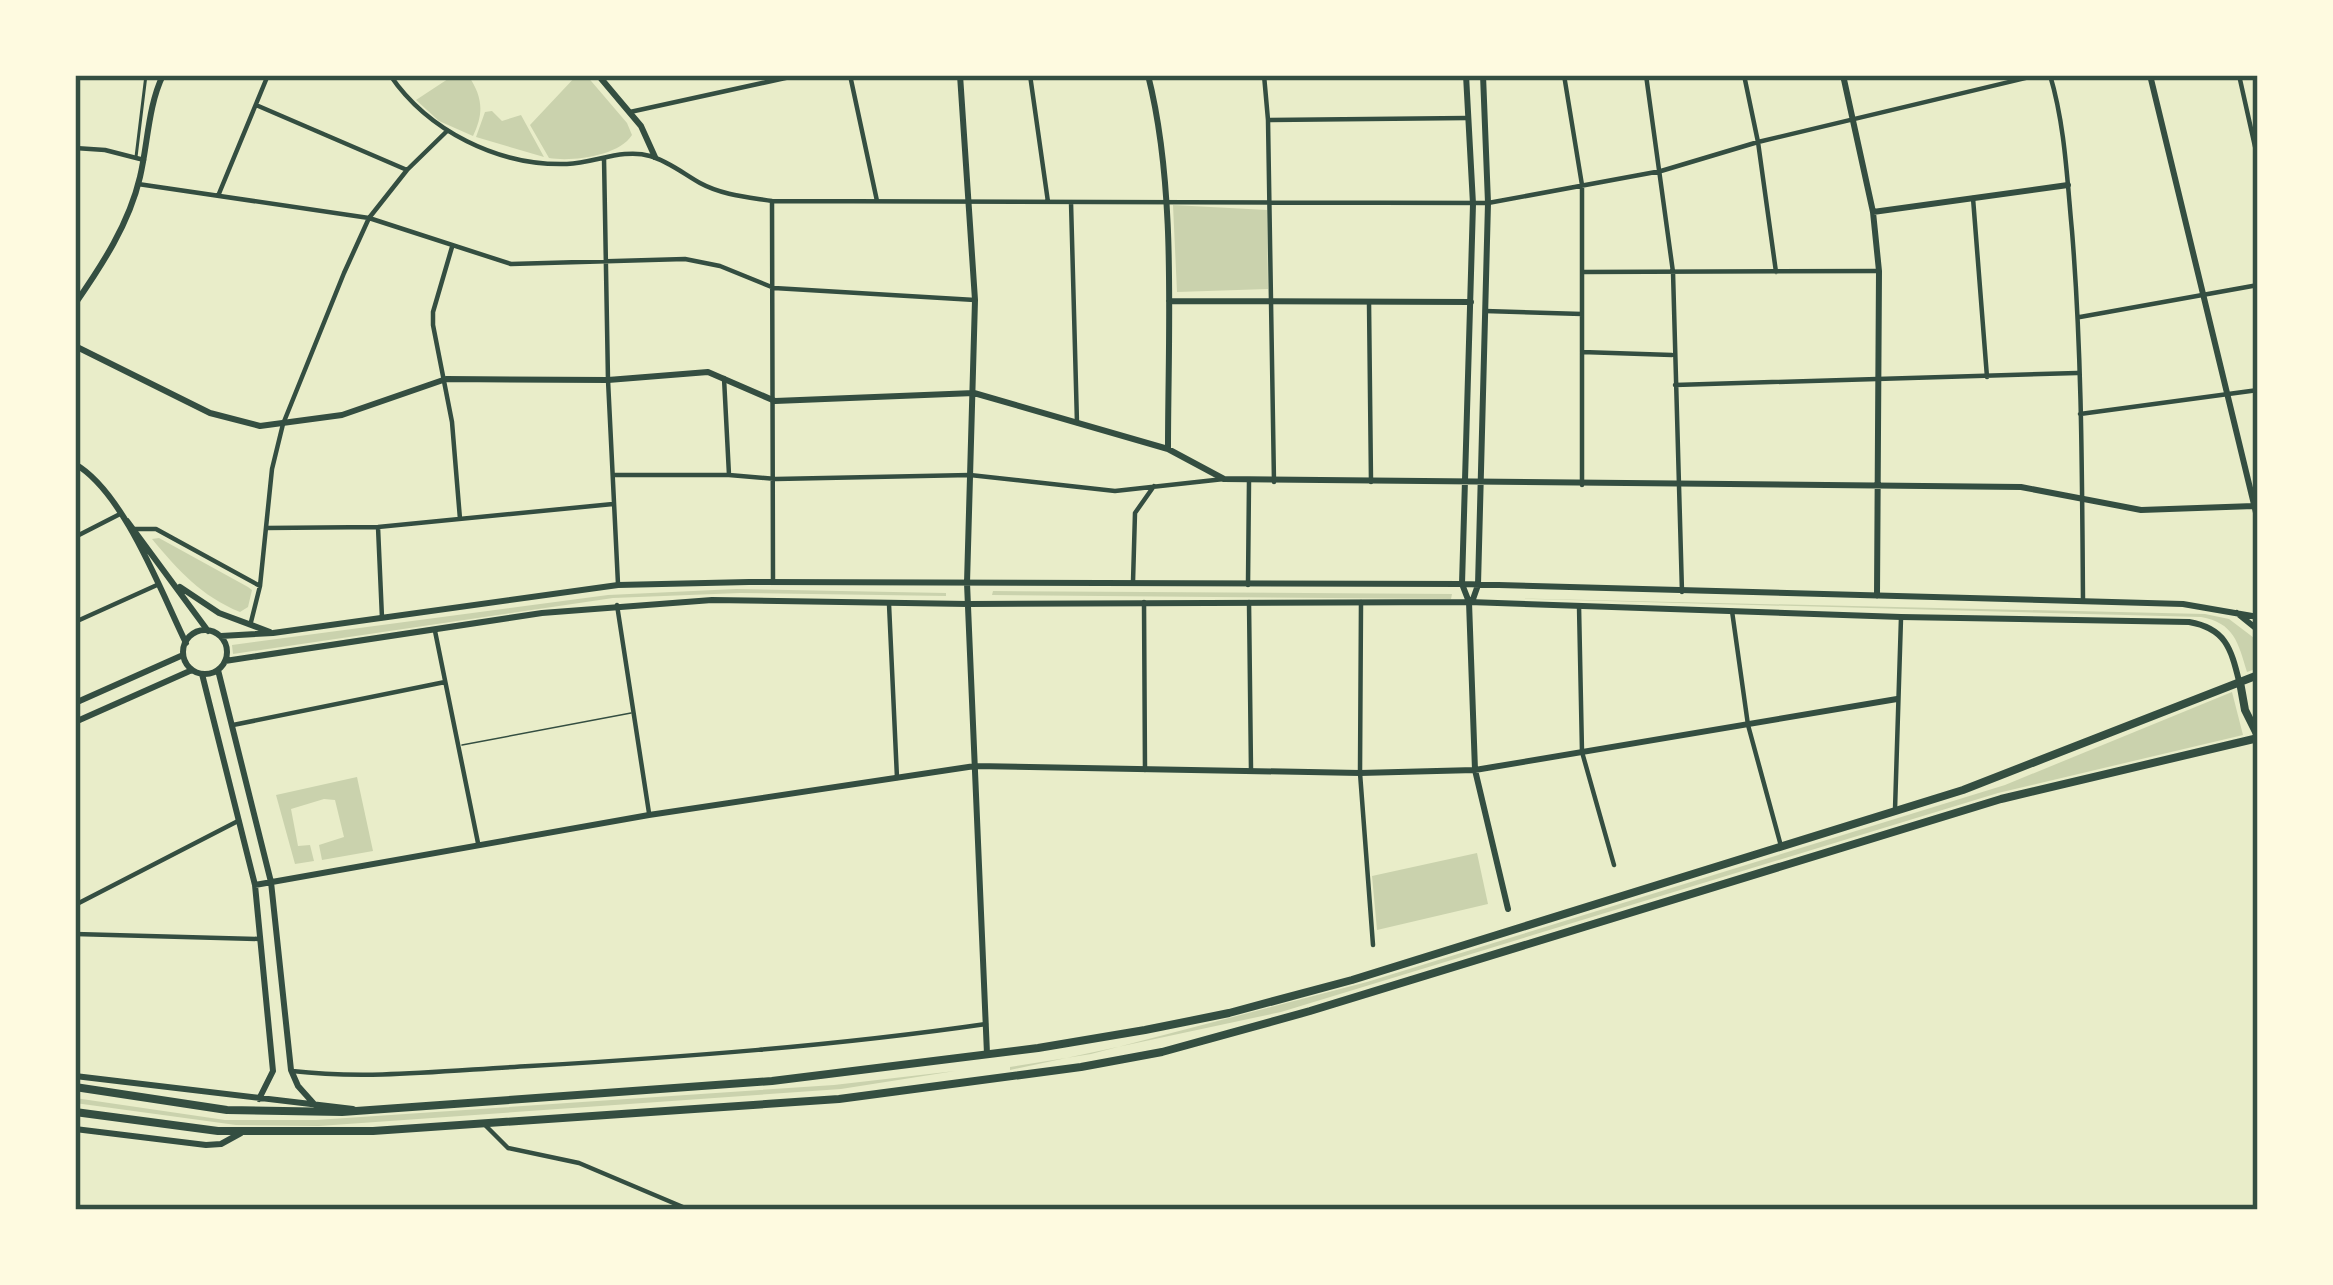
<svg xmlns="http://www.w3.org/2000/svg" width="2333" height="1285" font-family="Arial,sans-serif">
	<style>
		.green { fill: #cad2ad }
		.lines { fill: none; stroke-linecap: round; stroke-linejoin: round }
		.service { stroke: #344e41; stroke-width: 1.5 }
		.pedestrian { stroke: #344e41; stroke-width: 3 }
		.minor { stroke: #344e41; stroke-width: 4.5 }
		.tertiary { stroke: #344e41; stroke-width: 6 }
		.trunk { stroke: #344e41; stroke-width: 8 }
		.neatline { fill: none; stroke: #344e41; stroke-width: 4.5 }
	</style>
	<rect width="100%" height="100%" fill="#e9edc9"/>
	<path class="green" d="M 454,75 L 468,75 C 483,97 484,113 473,136 L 439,121 L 416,100 Z
		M 577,75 L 586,75 L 627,123 L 632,135 C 619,156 572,162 549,158 L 530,125 Z
		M 492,111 L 502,121 L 521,115 L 544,157 L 476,137 L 485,112 Z
		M 1173,205 L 1267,210 L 1268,289 L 1177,292 Z
		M 159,538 L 248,587 L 252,590 L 248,607 L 240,612 C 201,596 179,571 152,539 Z
		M 736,589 L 946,593 L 946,596 L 740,593 L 613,598 L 233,654 L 232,645 L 608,595 Z
		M 993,591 L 1452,594 L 1451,599 L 992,595 Z
		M 1497,598 L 2205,614 L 2229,619 L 2258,641 L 2258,668 L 2247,672 C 2238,642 2234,623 2201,617 Z
		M 2232,692 L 2243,735 L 1998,793 L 1281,1012 L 1010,1070 L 1010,1067 L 1091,1054 L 1367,982 L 2005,785 Z
		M 357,777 L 373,851 L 322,860 L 319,845 L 344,837 L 335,800 L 324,799 L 291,809 L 298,846 L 310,845 L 314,861 L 295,864 L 276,795 Z
		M 1477,853 L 1488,904 L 1377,930 L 1372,876 Z
		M 955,1071 L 841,1089 L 319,1126 L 236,1125 L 75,1103 L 75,1098 L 225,1120 L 316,1120 L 834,1085 Z"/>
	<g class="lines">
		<path class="service" d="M 462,745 L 631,713"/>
		<path class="pedestrian" d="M 139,75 L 142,76
			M 136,157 L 146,75"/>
		<path class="minor" d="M 390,75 C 428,131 498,166 567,164 C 595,163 623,148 650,156 C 668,161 684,174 700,183 C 722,195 747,197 772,201 L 1488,203 L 1661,171 L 1758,142 L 2038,75
			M 850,75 L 877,201
			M 1030,75 L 1048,202
			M 1264,75 L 1268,120 L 1274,482
			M 1564,75 L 1582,185 L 1582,485
			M 1646,75 L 1673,272 L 1682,592
			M 1744,75 L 1758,142 L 1776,272
			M 2050,75 C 2065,125 2067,179 2072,231 C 2082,354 2082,477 2083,601
			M 2239,75 L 2258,160
			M 256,105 L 407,170
			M 630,112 L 799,75
			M 1268,120 L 1467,118
			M 75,148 L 105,150 L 144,160
			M 604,158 L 608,380 L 618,584
			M 138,184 L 369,218 L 511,264 L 685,259 L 720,266 L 774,288 L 975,300
			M 218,196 L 268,75
			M 1973,198 L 1987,377
			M 772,201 L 773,582
			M 1071,202 L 1077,423
			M 452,247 L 433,312 L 433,325 L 452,422 L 460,519
			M 1582,272 L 1879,271
			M 1369,302 L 1371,482
			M 1485,311 L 1582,314
			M 2080,317 L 2258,285
			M 1582,352 L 1672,355
			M 724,378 L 729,475
			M 1675,385 L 2077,373
			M 2080,414 L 2258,390
			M 613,475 L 729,475 L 776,479 L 970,475 L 1115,491 L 1224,479
			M 378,527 L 382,618
			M 266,528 L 378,527 L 613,504
			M 135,529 L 156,529 L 260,586
			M 75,537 L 120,514
			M 1133,582 L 1135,513 L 1154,486
			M 1248,585 L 1249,481
			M 1144,602 L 1145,770
			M 1249,602 L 1251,770
			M 1361,602 L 1360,773 L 1373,945
			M 889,604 L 897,778
			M 617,605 L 649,813
			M 1579,606 L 1582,752 L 1614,865
			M 1732,611 L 1748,725 L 1781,846
			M 75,622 L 157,585
			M 251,622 L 260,586 L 272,469 L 283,424 L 344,273 L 369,218 L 407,170 L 446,132
			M 435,631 L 478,843
			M 233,725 L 445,682
			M 1895,810 L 1901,618
			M 75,905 L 238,821
			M 75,934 L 260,939
			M 292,1071 C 371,1080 451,1070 530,1066 C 683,1057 834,1046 986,1024
			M 483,1123 L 508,1148 L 579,1163 L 690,1210"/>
		<path class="tertiary" d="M 598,75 L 641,126 L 655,157
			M 960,75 L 975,300 L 967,583 L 987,1054
			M 1148,75 C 1177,189 1168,331 1168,448
			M 1466,75 L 1473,204 L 1462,584 L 1469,602 L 1475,770 L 1508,909
			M 1843,75 L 1873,212 L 1879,271 L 1877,596
			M 2150,75 L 2258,521
			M 1873,212 L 2068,185
			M 1169,301 L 1471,302
			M 75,304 C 102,265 129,224 140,177 C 148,143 148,106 163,75
			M 75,346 L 210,413 L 260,426 L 342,415 L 446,379 L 608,380 L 708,372 L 775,401 L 974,393 L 1168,449 L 1224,479 L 2021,487 L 2141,510 L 2254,506
			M 75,464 C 124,492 161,592 186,643
			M 127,521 L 208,631
			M 180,587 L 219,613 L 270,632
			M 1472,602 L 1478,585 L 1488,203 L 1483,75
			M 2237,613 L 2258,630
			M183 652a22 22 0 1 1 44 0a22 22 0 1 1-44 0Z
			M 221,636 L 273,633 L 618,585 L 749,582 L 1462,584 L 2183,604 L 2258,617
			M 225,661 L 542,613 L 712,600 L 968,604 L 1469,602 L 1901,617 L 2189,622 C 2225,628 2231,648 2239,681
			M 218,670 L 271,882 L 291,1070 L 298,1086 L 315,1105
			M 202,674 L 255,885 L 273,1071 L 259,1099
			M 75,703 L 183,655
			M 75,722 L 192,670
			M 255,885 L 649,815 L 975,766 L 1360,773 L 1475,770 L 1897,699
			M 75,1076 L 353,1109
			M 75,1129 L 206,1145 L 221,1144 L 241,1133"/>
		<path class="trunk" d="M 2240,682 L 2245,710 L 2258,736
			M 75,1087 L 227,1110 L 342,1112 L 772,1081 L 1038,1048 L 1145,1030 L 1229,1013 L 1352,980 L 1963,790 L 2258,675
			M 75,1112 L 218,1131 L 373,1131 L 839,1099 L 1081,1067 L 1162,1052 L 1310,1011 L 2001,799 L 2258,738"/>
	</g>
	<rect width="2333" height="1285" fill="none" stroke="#fefae0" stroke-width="156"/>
	<rect x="78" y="78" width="2177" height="1129" class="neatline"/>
</svg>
